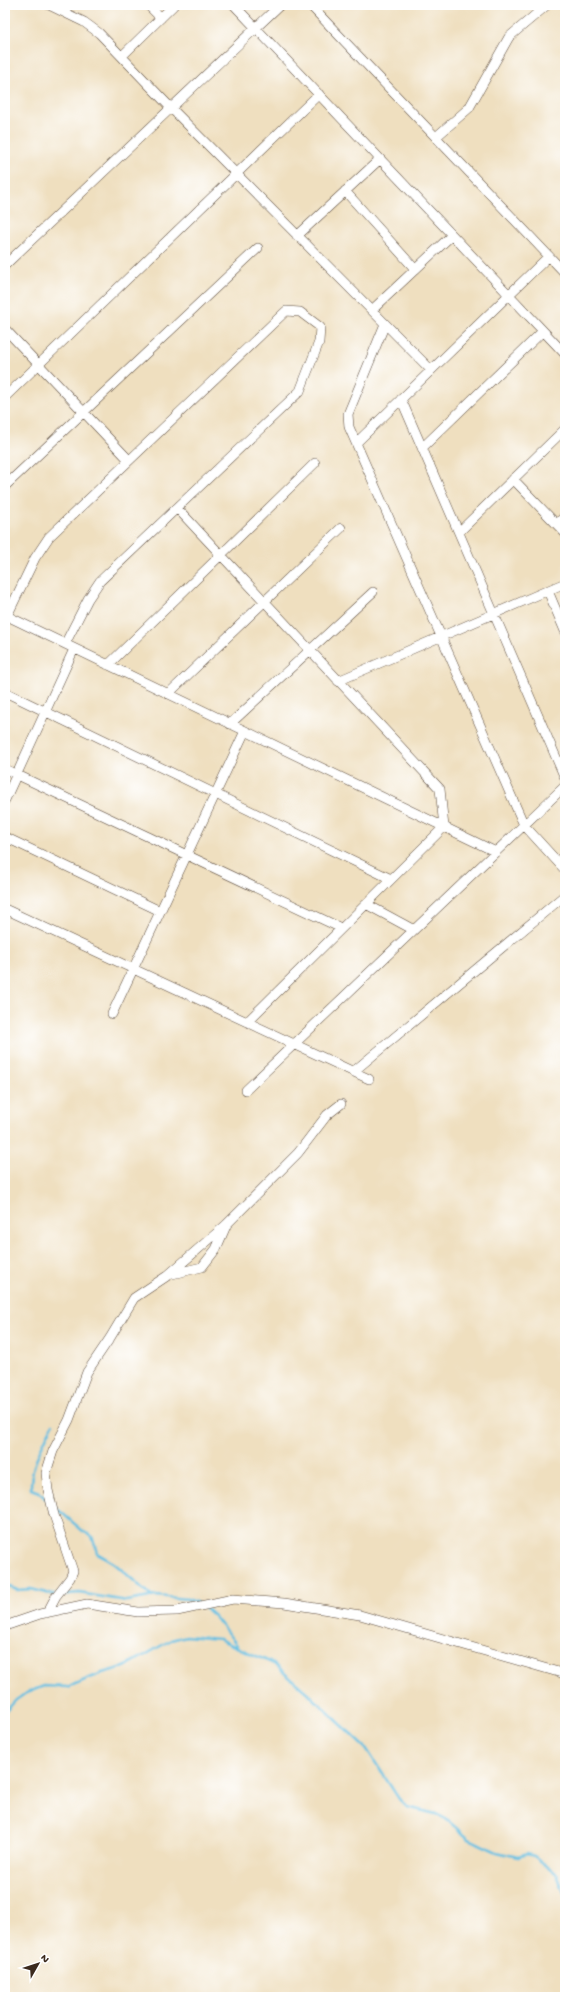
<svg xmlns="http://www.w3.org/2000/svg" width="570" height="2002" font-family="'Gochi Hand',sans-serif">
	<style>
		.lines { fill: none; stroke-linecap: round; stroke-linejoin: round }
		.stream { stroke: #64bfe2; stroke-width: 2.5 }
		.street-casing { stroke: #564536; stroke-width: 10 }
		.street { stroke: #fff; stroke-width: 9 }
	</style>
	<rect width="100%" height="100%" fill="#fff"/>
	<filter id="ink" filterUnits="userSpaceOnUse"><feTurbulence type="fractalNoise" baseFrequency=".025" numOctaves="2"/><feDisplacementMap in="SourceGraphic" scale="8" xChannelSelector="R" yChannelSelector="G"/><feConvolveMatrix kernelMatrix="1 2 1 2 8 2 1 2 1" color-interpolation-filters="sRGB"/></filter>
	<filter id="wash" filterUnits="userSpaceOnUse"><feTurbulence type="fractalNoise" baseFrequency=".012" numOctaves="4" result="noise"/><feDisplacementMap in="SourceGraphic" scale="16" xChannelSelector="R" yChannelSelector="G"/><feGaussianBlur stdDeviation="0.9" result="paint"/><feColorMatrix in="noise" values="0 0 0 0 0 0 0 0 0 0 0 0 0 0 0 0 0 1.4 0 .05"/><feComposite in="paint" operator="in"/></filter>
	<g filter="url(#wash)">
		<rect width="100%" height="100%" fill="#efdfbf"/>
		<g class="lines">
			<path class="stream" d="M 558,5 L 565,11
				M 47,1500 L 39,1492 L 31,1489 C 30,1467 43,1443 53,1424
				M 54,1506 L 84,1532 L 92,1536 L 97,1553 L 114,1563 L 151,1596
				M 5,1585 L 17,1590 L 31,1589 L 54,1595
				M 59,1595 L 79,1593 L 127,1601 L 156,1596 L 188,1599 L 200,1604
				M 205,1608 L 215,1617 L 237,1645
				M 5,1712 L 16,1700 L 26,1693 L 44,1686 L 68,1687 L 102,1673 L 120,1668 L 133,1662 L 171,1640 L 186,1636 L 219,1639 L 274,1664 L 311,1696 L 366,1748 L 399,1799 L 407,1807 L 436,1814 L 446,1819 L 469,1839 L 497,1852 L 518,1857 L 527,1854 L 534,1856 L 557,1874 L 565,1895"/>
		</g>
	</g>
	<g filter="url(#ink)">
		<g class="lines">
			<g class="street-casing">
				<path id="street" d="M 49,5 L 84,22 L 99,33 L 171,108 L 431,370
					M 148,5 L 161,18
					M 234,5 L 565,354
					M 310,5 L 565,273
					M 122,56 L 174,5
					M 436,137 L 469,108 L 509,37 L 547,5
					M 345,191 L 415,269
					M 297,236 L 380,159
					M 5,265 L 280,5
					M 372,310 L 452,235
					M 385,324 L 348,414 L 349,427 L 524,825 L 565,870
					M 5,329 L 129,460
					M 5,397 L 319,94
					M 401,399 L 565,778
					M 356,443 L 549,256
					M 422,448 L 543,331
					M 513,479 L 565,533
					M 5,486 L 258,248
					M 177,508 L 440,789 L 444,827 L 247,1022
					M 557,524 L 565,516
					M 459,532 L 565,429
					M 548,591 L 565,631
					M 5,615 L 496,852
					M 7,616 L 35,558 L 49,537 L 286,311 L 300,312 L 320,327 L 319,342 L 300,391 L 100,581 L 88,599 L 65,644
					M 108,665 L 315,463
					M 338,681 L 565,583
					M 5,692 L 391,879
					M 168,694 L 341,528
					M 230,724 L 373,592
					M 5,769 L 341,928
					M 5,800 L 74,649
					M 5,837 L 160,911
					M 366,904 L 414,930
					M 5,909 L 369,1079
					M 112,1014 L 245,731
					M 353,1072 L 565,895
					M 246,1090 L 565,786
					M 168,1275 L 202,1267 L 216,1249 L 226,1226
					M 47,1613 L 56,1596 L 70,1578 L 73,1571 L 54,1515 L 48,1490 L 46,1473 L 53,1451 L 69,1420 L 87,1372 L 110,1338 L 134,1298 L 167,1276 L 226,1225 L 298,1153 L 327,1115 L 341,1104
					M 5,1626 L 40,1614 L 87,1604 L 138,1612 L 177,1611 L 233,1599 L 284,1603 L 360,1615 L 565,1674"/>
			</g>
			<use href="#street" class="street"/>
		</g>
	</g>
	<rect width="570" height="2002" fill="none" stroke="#fff" stroke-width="20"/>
	<g transform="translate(38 1964) rotate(51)" stroke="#ffffff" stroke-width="3" paint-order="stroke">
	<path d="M0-3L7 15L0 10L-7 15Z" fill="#3b2a1e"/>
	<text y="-6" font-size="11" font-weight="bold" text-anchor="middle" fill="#3b2a1e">N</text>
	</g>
</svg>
